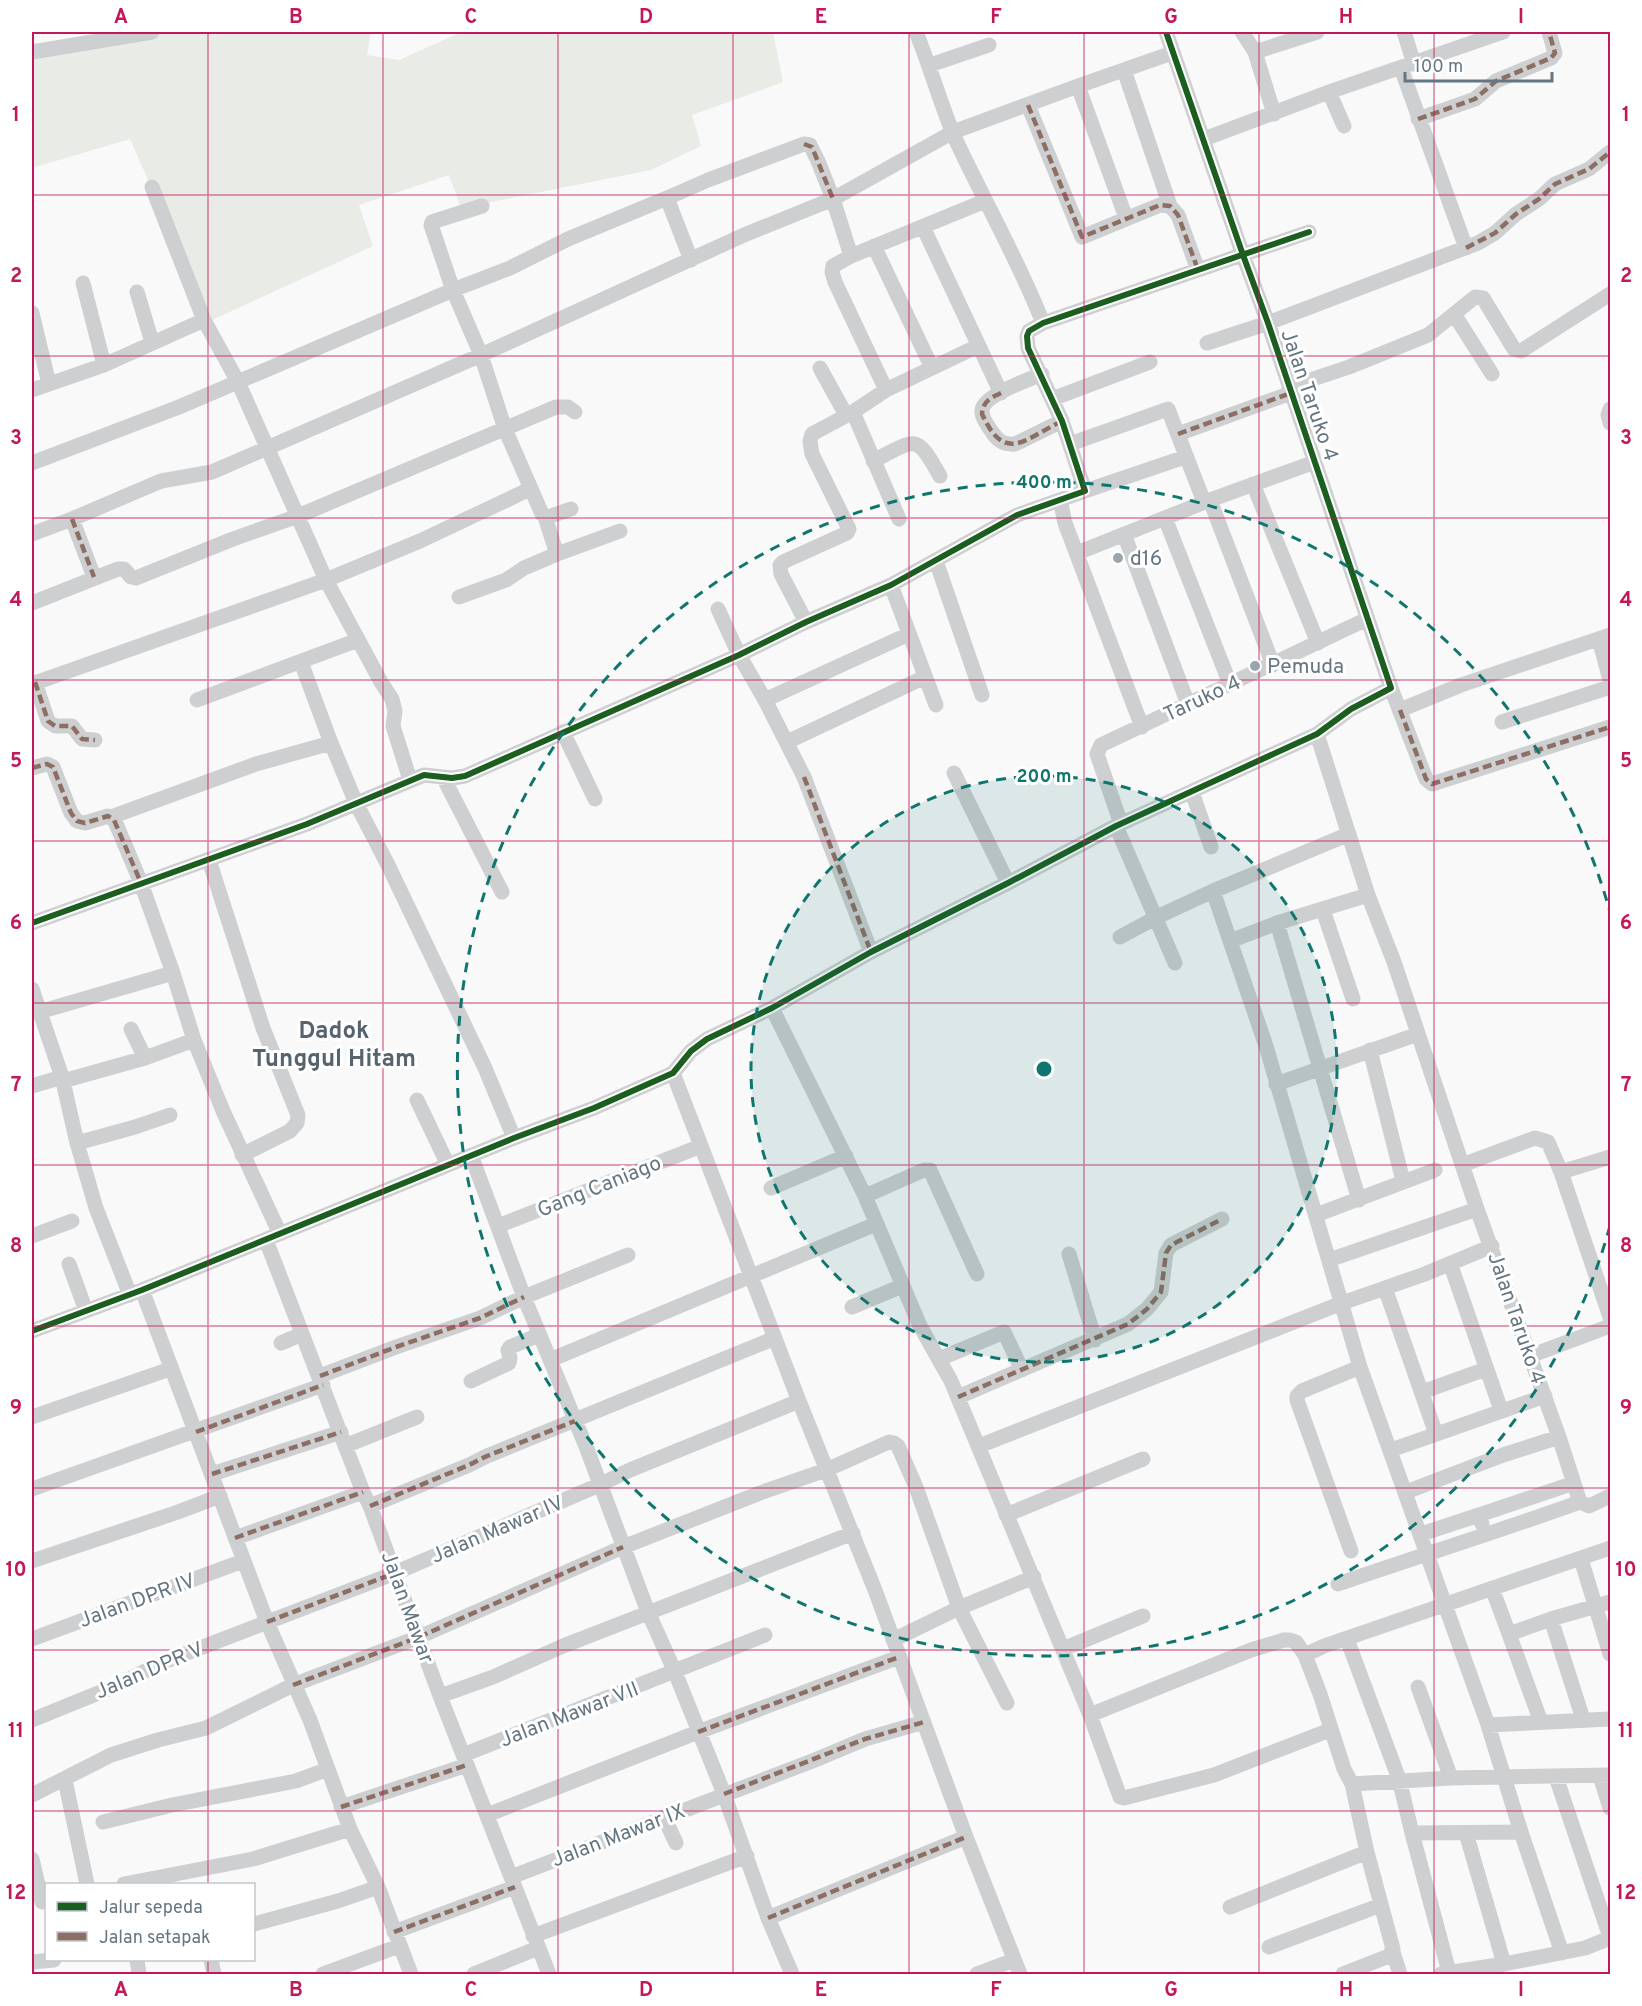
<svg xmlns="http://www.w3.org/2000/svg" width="1642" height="2006" font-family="Overpass,sans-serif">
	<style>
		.green { fill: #e8ebe6 }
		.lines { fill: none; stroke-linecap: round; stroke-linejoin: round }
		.minor { stroke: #cecfd0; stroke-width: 15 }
		.quiet { stroke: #8d6e63; stroke-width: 4.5; stroke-dasharray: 9 4.5; stroke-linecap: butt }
		.cycleway-casing { stroke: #fff; stroke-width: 10 }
		.cycleway { stroke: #1b5e20; stroke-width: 6 }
		.grid { fill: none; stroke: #c2185b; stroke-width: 1.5; stroke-opacity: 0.55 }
		.ring { fill: none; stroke: #0f766e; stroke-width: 3; stroke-dasharray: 10 8 }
		.poi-dot { fill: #99a4ac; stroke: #fff; stroke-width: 2 }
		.labels { text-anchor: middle; stroke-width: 6; stroke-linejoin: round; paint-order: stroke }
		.street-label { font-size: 21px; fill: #657683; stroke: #fff }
		.poi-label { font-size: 21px; fill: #657683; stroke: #fff; text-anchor: start }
		.quarter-label { font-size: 24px; font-weight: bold; fill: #57646e; stroke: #fff }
		.centre { fill: #0f766e; stroke: #fff; stroke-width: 3 }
		.ring-label { font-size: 18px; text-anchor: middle; font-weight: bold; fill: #0f766e; stroke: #fff; stroke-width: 6; stroke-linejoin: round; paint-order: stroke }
		.neatline { fill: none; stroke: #c2185b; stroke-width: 2 }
		.grid-label { font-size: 20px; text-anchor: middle; font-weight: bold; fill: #c2185b }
	</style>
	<rect width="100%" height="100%" fill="#f9f9f9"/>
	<path class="green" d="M 93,32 L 371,32 L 367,55 L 399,60 L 462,32 L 773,32 L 783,82 L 692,115 L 701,146 L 651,170 L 461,208 L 449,175 L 359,205 L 373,246 L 210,321 L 130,139 L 32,168 L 32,53 L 94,39 Z"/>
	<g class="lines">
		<path class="minor" d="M 916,32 C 930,66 940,102 954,136 C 983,199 1018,259 1043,323
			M 1242,32 L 1255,52 L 1274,114
			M 1404,32 L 1414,64
			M 32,52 L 152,32
			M 1255,52 L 1317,32
			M 930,65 L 989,45
			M 1401,68 L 1466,248
			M 1124,70 L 1170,206
			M 1078,86 L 1126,218
			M 1329,92 L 1344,126
			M 1028,105 L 1082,237 L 1160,205 L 1170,206 L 1178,215 L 1198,270
			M 1418,119 L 1475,99 L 1496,81 L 1551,58 L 1555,53 L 1549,32
			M 1204,139 L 1329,92 L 1503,32
			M 152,187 L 204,320 L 238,382 L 326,580 L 381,682 L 392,699 L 395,711 L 393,726 L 410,780
			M 667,198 L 708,180 L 804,144 L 810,145 L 818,161 L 833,199 L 851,256
			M 923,227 L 1001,393
			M 874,246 L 932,368
			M 83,283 L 104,365
			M 137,292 L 152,342
			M 32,313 L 49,384
			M 1454,314 L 1492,374
			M 1207,343 L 1268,323 L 1478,243 L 1495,233 L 1516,214 L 1539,199 L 1555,184 L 1589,169 L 1610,152
			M 820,368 L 846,415
			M 1042,374 C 1028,380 984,395 982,410 C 981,417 988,426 992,432 C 998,441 1004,445 1015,444 L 1062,421
			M 1289,387 L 1349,367 L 1428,335 L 1475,297 L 1483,298 L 1514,349 L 1521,351 L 1610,294
			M 32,390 L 104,365 L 204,320
			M 886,390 L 835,282 L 832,272 L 833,266 L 851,256 L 985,201
			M 1052,399 L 1150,362
			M 1610,409 L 1608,415 L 1610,423
			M 853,412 L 899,519
			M 1178,434 L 1291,393
			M 1070,444 L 1168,409 L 1204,502
			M 873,461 C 916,440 915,431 940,476
			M 32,463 L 179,407 L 453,290 L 510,268 L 568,239 L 667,198 L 691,260
			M 1253,484 L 1318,643
			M 1085,491 L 1185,457
			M 1060,500 L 1065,523 L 1142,727
			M 1210,500 L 1273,665
			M 571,509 L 548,517 L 542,514 L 505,429 L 481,355 L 744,235 L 833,199 L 953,132 L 1078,86 L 1172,53
			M 545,517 L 557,554
			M 1165,518 L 1230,684
			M 72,519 L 94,577
			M 32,534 L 72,519 L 161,481 L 212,472 L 481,355 L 453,290 L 431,225 L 432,222 L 482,206
			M 1124,534 L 1188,704
			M 1077,553 L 1210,500 L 1315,462
			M 936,561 L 982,695
			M 891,585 L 936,705
			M 459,597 L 506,580 L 524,568 L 557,554 L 620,531
			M 32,603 L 118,569 L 124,569 L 131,577 L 136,578 L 233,539 L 298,516 L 556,407 L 568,407 L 575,412
			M 718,609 L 739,655 L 765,700 L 804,777 L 871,952
			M 806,622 L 781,574 L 780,565 L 783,562 L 847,533 L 849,529 L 812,454 L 810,441 L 812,434 L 853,412 L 886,390 L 978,346
			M 1599,639 L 1610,680
			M 301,662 L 331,743 L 356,803 L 389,867 L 485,1068 L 514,1138
			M 35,682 L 48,721 L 55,726 L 72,726 L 82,739 L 95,740
			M 32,684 L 326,580 L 420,541 L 530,489
			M 1391,688 L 1426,779 L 1432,784 L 1610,727
			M 197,700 L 358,640
			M 765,700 L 909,634
			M 1400,710 L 1461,685 L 1610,635
			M 1502,722 L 1610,687
			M 563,732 L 595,799
			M 1317,734 L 1368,895 L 1394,962 L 1477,1209 L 1559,1437 L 1580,1502 C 1500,1531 1419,1556 1338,1584
			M 787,742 L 925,677
			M 32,768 L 47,764 L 53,767 L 71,813 L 77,821 L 85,823 L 108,816 L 114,820 L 117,826 L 141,883 L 173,973 L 194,1040 L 223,1111 L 280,1234
			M 954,773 L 1008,883
			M 443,777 L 502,892
			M 1192,792 L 1211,847
			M 111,817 L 256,764 L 331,743
			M 1121,824 L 1097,754 L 1101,745 L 1367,619
			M 1116,826 L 1175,963
			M 1349,834 L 1213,891 L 1266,1046 L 1360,1367 L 1488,1725 L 1521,1832 L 1562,1953
			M 209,860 L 263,1028 L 298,1115 L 297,1123 L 290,1131 L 242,1155
			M 1323,910 L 1353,999
			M 32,923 L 307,824 L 424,775 L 452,778 L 465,776 L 739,655 L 806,622 L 891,585 L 1017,515 L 1085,491 L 1062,421 L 1028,348 L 1027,336 L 1029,331 L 1043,323 L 1309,232
			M 1277,923 L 1359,1200
			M 1120,937 L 1157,917 L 1213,891
			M 1230,941 L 1277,923 L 1368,895
			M 32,989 L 62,1077 L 77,1143 L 96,1208 L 130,1295
			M 772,1008 L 865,1196 L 920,1326 L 951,1381 L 1090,1715 L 1120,1797 L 1124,1798 L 1214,1775 L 1330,1730
			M 39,1012 L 173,973
			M 131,1029 L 145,1058
			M 1370,1050 L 1403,1181
			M 673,1073 L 799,1401 L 875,1590 L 966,1837 L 1020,1974
			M 63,1081 L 145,1058 L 194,1040
			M 1276,1084 L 1418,1034
			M 32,1086 L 62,1077
			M 417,1100 L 448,1165
			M 77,1143 L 135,1127 L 170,1115
			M 471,1155 L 524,1297 L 587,1449 L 648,1612 L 675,1672 L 724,1794 L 768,1918 L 792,1974
			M 1462,1165 L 1535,1138 L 1548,1142 L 1561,1172 L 1610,1317
			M 1561,1172 L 1610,1157
			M 771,1188 L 846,1156
			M 865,1196 L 924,1170 L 930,1170 L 977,1274
			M 1316,1215 L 1435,1170
			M 498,1226 L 701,1146
			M 32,1236 L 72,1221
			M 266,1240 L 363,1492 L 370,1506 L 440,1696 L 549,1974
			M 1069,1254 L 1095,1340
			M 1329,1260 L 1477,1209
			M 1450,1263 L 1501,1410
			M 69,1264 L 86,1311
			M 142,1290 L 267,1622 L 310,1720 L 350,1829 L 378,1887 L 411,1974
			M 852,1307 L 902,1286
			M 32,1331 L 142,1290 L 514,1138 L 594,1108 L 673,1073 L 691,1051 L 707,1039 L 772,1008 L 871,952 L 1008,883 L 1116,826 L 1317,734 L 1351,709 L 1391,688 L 1268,323 L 1243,255 L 1166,32
			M 281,1343 L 302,1334
			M 1530,1356 L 1610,1326
			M 939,1359 L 1004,1332 L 1022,1370
			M 550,1360 L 876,1224
			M 320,1376 L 396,1347 L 480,1318 L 524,1297 L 628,1255
			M 471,1381 L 509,1363 L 510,1358 L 508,1350 L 510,1347 L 539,1335
			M 1422,1392 L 1486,1369
			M 958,1397 L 1128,1324 L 1147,1309 L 1161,1292 L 1166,1253 L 1171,1245 L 1222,1219
			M 32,1417 L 170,1369
			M 1436,1434 L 1385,1288 L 1425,1274 L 1492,1246
			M 345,1446 L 417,1417
			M 979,1446 L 1342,1303 L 1385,1288
			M 1391,1450 L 1545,1396
			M 212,1474 L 341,1432
			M 32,1489 L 323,1385
			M 1406,1492 L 1503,1455 L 1559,1437
			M 1580,1502 L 1589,1506 L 1610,1496
			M 370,1506 L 469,1465 L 487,1456 L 775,1338
			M 1006,1515 L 1143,1459
			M 1479,1515 L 1574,1483
			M 1421,1534 L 1479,1515 L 1482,1524
			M 235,1538 L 363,1492
			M 1351,1551 L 1297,1400 L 1297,1396 L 1302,1391 L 1360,1367
			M 1581,1559 L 1610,1654
			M 32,1561 L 178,1512 L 220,1496
			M 1492,1588 L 1509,1634 L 1551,1619 L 1610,1602
			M 1551,1619 L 1583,1719
			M 1509,1634 L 1541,1722
			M 32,1639 L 243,1561
			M 1347,1639 L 1399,1779 L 1412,1833
			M 893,1640 L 959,1608 L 1034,1577
			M 1063,1649 L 1143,1616
			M 1305,1655 L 1324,1646 L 1610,1548
			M 1418,1687 L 1451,1778
			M 440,1696 L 493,1677 L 563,1646 L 853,1533
			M 1090,1715 L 1251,1650 L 1284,1640 L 1290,1640 L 1296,1642 L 1305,1655 L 1320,1694 L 1344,1769 L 1352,1784
			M 32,1720 L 118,1685 L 161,1663 L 395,1573 L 599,1485 L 630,1470 L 799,1401
			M 1488,1725 L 1610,1719
			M 463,1755 L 765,1635
			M 1600,1776 L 1610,1808
			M 1556,1777 L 1610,1937
			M 65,1780 L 87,1884
			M 32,1795 L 111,1755 L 158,1740 L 206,1728 L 293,1685 L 419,1637 L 623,1547 L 760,1493 L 826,1470 L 889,1442 L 894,1443 L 898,1446 L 916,1487 L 959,1608 L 1007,1703
			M 341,1807 L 467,1765
			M 487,1815 L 698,1732 L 899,1657
			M 664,1817 L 676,1843
			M 103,1822 L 172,1805 L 296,1781 L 328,1769
			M 1466,1833 L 1504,1964 L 1585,1948 L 1610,1938
			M 32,1859 L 42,1902
			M 511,1877 L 815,1760 L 865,1739 L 924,1722
			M 124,1884 L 253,1859 L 350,1829
			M 1230,1907 L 1367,1852
			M 768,1918 L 966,1837
			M 254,1924 L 338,1901 L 378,1887
			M 394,1932 L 515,1887
			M 533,1936 L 747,1856
			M 1269,1947 L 1381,1905
			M 1393,1952 L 1400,1974
			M 137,1960 L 139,1974
			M 211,1960 L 214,1974
			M 32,1962 L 54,1960
			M 1449,1972 L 1412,1833 L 1521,1832
			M 323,1974 L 399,1946
			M 474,1974 L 538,1948
			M 977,1974 L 1014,1960
			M 1343,1974 L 1389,1956 L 1393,1949 L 1367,1852 L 1352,1784 L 1451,1778 L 1610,1775
			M 1441,1974 L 1504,1964"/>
		<path class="quiet" d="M 1028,105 L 1082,237 L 1160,205 L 1170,206 L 1178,215 L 1198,270
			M 1418,119 L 1475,99 L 1496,81 L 1551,58 L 1555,53 L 1549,32
			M 804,144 L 812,147 L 833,199
			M 1466,248 L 1495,233 L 1516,214 L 1539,199 L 1555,184 L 1589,169 L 1610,152
			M 1001,393 C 990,398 983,401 982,414 C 1005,464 1023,440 1062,421
			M 1178,434 L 1291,393
			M 72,519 L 94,577
			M 35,682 L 48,721 L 55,726 L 72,726 L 82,739 L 95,740
			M 1400,710 L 1426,779 L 1432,784 L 1610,727
			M 32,768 L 47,764 L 53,767 L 71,813 L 77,821 L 85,823 L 108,816 L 114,820 L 141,883
			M 804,777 L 871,952
			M 320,1376 L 396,1347 L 480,1318 L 524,1297
			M 958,1397 L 1128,1324 L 1147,1309 L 1161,1292 L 1166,1253 L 1171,1245 L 1222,1219
			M 196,1432 L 323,1385
			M 212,1474 L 341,1432
			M 370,1506 L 469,1465 L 487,1456 L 575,1421
			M 235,1538 L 363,1492
			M 267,1622 L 395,1573
			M 293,1685 L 419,1637 L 623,1547
			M 698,1732 L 899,1657
			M 724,1794 L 865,1739 L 924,1722
			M 341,1807 L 467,1765
			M 768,1918 L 966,1837
			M 394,1932 L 515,1887"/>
		<g class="cycleway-casing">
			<path id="cycleway" d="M 32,923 L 307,824 L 424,775 L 452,778 L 465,776 L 739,655 L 806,622 L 891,585 L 1017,515 L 1085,491 L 1062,421 L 1028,348 L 1027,336 L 1029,331 L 1043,323 L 1309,232
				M 32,1331 L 142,1290 L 514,1138 L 594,1108 L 673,1073 L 691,1051 L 707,1039 L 772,1008 L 871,952 L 1008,883 L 1116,826 L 1317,734 L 1351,709 L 1391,688 L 1268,323 L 1243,255 L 1166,32"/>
		</g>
		<use href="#cycleway" class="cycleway"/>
	</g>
	<path class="grid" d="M 208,32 L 208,1884M 383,32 L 383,1974M 558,32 L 558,1974M 733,32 L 733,1974M 909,32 L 909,1974M 1084,32 L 1084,1974M 1259,32 L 1259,1974M 1434,32 L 1434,1974M 32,195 L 1610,195M 32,356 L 1610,356M 32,518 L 1610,518M 32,680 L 1610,680M 32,841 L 1610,841M 32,1003 L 1610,1003M 32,1165 L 1610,1165M 32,1326 L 1610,1326M 32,1488 L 1610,1488M 32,1650 L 1610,1650M 32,1811 L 1610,1811M 208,1960 L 208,1974"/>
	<circle cx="1044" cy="1069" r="293" fill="#0f766e" fill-opacity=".12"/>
	<g class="ring">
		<circle cx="1044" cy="1069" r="293"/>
		<path d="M1610 1226A587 587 0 1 1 1610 912"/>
	</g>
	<g class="poi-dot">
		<circle cx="1118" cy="558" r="6"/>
		<circle cx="1255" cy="666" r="6"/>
	</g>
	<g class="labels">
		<g class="street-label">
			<text transform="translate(1310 395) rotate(71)" y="7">Jalan Taruko 4</text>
			<text transform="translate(1202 698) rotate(-25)" y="7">Taruko 4</text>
			<text transform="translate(599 1186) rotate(-22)" y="7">Gang Caniago</text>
			<text transform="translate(1517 1318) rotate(71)" y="7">Jalan Taruko 4</text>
			<text transform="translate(497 1529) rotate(-23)" y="7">Jalan Mawar IV</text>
			<text transform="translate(137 1600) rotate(-20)" y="7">Jalan DPR IV</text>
			<text transform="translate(408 1607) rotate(70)" y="7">Jalan Mawar</text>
			<text transform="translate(149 1670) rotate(-23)" y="7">Jalan DPR V</text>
			<text transform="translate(569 1714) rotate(-21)" y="7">Jalan Mawar VII</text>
			<text transform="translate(618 1835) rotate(-21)" y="7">Jalan Mawar IX</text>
		</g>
		<g class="poi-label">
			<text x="1130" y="565">d16</text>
			<text x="1267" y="673">Pemuda</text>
		</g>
		<g class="quarter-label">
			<text x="334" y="1038">Dadok<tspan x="334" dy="28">Tunggul Hitam</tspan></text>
		</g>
	</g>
	<circle cx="1044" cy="1069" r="9" class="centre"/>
	<g class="ring-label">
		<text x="1044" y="488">400 m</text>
		<text x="1044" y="782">200 m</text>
	</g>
	<rect width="1642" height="2006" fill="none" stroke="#ffffff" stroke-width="66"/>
	<rect x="45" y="1883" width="210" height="78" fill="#ffffff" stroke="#c1c8cd" stroke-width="1.5"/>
	<rect x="57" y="1902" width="30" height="9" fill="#1b5e20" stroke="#c1c8cd" stroke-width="1.5"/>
	<text x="99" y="1913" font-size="18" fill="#657683">Jalur sepeda</text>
	<rect x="57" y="1932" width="30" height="9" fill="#8d6e63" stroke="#c1c8cd" stroke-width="1.5"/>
	<text x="99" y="1943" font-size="18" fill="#657683">Jalan setapak</text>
	<path d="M1405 72v9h147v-9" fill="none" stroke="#657683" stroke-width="3"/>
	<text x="1414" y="72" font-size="18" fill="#657683" stroke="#ffffff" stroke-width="4.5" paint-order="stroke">100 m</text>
	<rect x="33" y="33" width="1576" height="1940" class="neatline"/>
	<g class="grid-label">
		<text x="121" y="23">A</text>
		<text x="296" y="23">B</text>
		<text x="471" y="23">C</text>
		<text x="646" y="23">D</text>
		<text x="821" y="23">E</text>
		<text x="996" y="23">F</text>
		<text x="1171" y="23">G</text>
		<text x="1346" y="23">H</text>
		<text x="1521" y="23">I</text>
		<text x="16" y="121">1</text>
		<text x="1626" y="121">1</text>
		<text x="16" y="282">2</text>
		<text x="1626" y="282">2</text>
		<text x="16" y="444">3</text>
		<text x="1626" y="444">3</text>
		<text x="16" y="606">4</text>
		<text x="1626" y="606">4</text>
		<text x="16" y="767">5</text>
		<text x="1626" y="767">5</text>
		<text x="16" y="929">6</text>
		<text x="1626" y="929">6</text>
		<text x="16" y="1091">7</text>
		<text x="1626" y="1091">7</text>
		<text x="16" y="1252">8</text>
		<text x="1626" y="1252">8</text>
		<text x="16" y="1414">9</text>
		<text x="1626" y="1414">9</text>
		<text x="16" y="1576">10</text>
		<text x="1626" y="1576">10</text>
		<text x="16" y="1737">11</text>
		<text x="1626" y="1737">11</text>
		<text x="16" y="1899">12</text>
		<text x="1626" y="1899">12</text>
		<text x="121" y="1996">A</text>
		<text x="296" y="1996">B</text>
		<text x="471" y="1996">C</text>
		<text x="646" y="1996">D</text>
		<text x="821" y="1996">E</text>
		<text x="996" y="1996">F</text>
		<text x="1171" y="1996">G</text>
		<text x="1346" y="1996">H</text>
		<text x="1521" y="1996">I</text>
	</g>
</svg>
